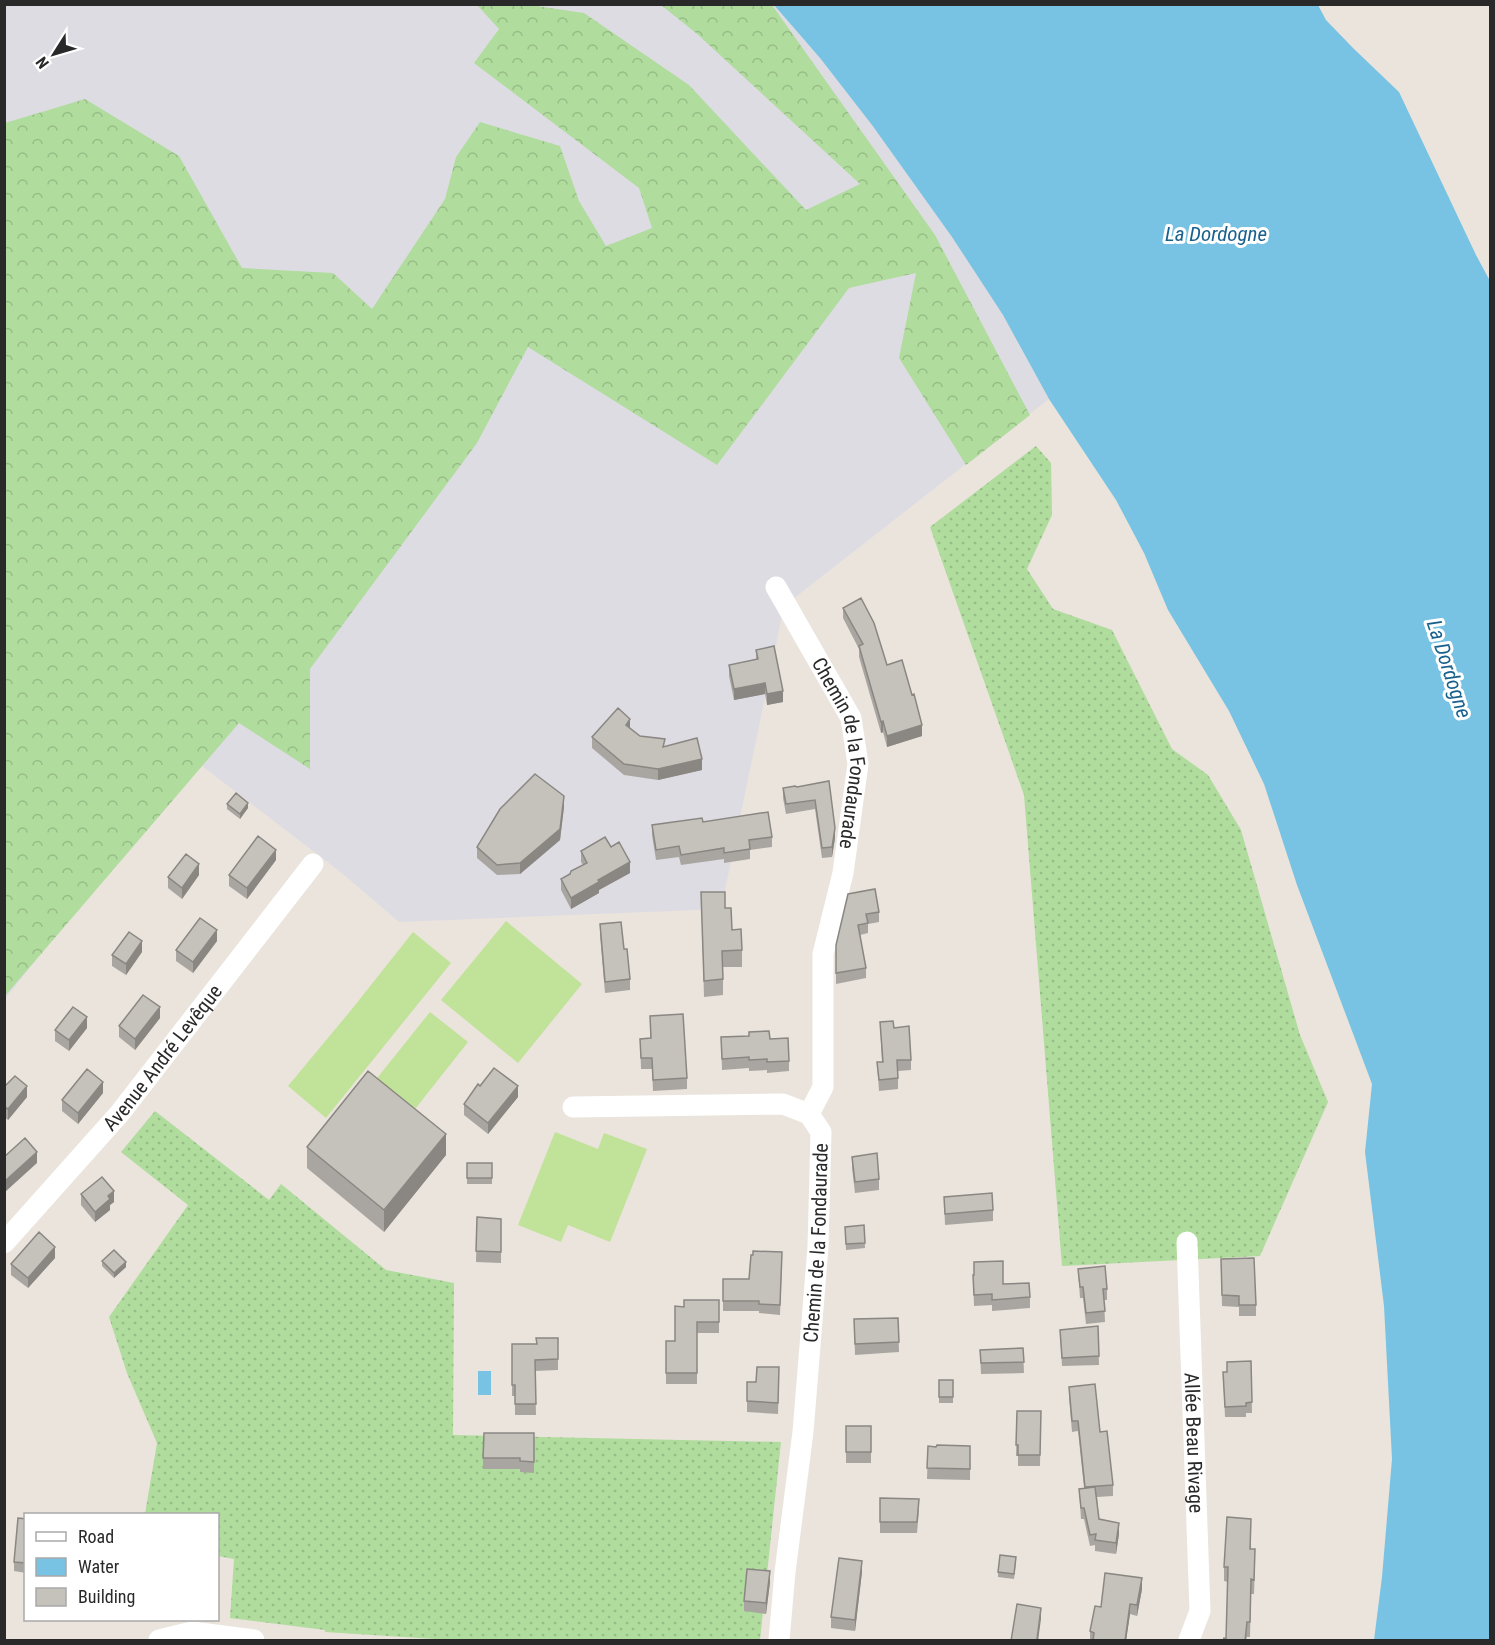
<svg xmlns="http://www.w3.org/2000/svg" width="1495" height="1645" font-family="'Roboto Condensed',sans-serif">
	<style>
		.industrial { fill: #dedce3 }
		.grass { fill: url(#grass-dots) }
		.forest { fill: url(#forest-crowns) }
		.pitch { fill: #c1e299 }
		.water { fill: #78c3e3 }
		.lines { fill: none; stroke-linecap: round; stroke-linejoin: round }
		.minor { stroke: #fff; stroke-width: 21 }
		.wall { fill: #a9a6a1 }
		.shaded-wall { fill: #8a8783 }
		.building { fill: #c5c1bb; stroke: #8a8783; stroke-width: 1.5 }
		.labels { text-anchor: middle; stroke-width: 6; stroke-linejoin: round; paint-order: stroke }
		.street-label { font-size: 20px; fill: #292929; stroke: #fff }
		.water-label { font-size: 21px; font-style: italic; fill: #19618d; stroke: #fff }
	</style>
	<defs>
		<pattern id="grass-dots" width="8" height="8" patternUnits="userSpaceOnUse" patternTransform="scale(1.5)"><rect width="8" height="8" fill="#b0dc9d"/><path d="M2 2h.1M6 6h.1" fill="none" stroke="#97bd87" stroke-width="1.8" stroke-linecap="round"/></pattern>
		<pattern id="forest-crowns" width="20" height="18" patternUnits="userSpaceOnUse" patternTransform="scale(1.5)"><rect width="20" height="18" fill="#b0dc9d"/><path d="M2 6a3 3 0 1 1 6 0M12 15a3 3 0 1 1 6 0" fill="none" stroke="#97bd87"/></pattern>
	</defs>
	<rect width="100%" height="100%" fill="#eae4dc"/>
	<path class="industrial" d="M 5,5 L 774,5 L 820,58 L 872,125 L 952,237 L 1003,315 L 1049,399 L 784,606 L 721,909 L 399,922 L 343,874 L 202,766 L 125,847 L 5,999 Z"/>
	<path class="grass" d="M 1036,446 L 1051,463 L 1052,515 L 1027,569 L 1053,609 L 1112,630 L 1172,749 L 1208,775 L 1241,830 L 1300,1035 L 1328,1102 L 1260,1256 L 1062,1266 L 1024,795 L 930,527 Z
		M 155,1111 L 269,1200 L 281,1184 L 386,1270 L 454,1283 L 453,1435 L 781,1442 L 760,1640 L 450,1640 L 325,1632 L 325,1630 L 230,1618 L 234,1559 L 218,1556 L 218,1514 L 145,1514 L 157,1443 L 127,1373 L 109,1317 L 188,1205 L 121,1152 Z"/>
	<path class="forest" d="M 477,5 L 530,5 L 584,13 L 689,85 L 806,210 L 860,184 L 696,33 L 661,5 L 772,5 L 935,235 L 1030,415 L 966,465 L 899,358 L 916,273 L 849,288 L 717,465 L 528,347 L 477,443 L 310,669 L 310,769 L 239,723 L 5,996 L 5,123 L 85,99 L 179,156 L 242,268 L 333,273 L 372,309 L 445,199 L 456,157 L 480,122 L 560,146 L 579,201 L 606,246 L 652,228 L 639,188 L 474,63 L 499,29 Z"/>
	<path class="pitch" d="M 506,921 L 582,984 L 518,1063 L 441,1000 Z
		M 413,932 L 451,963 L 326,1118 L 288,1086 L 352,1009 Z
		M 430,1012 L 468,1042 L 408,1118 L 370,1087 Z
		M 555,1132 L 598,1149 L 604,1133 L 647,1149 L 610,1242 L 568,1225 L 561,1242 L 518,1225 Z"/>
	<path class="water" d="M 774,5 L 1318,5 L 1326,20 L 1353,48 L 1399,92 L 1476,255 L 1490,281 L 1490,1640 L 1374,1640 L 1382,1577 L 1392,1459 L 1384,1306 L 1365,1152 L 1372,1084 L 1297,885 L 1264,784 L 1229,711 L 1168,610 L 1144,553 L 1116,500 L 1049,399 L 1003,315 L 952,237 L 872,125 L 820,58 Z
		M 478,1371 L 491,1371 L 491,1395 L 478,1395 Z"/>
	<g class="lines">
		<g class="minor">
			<path id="s1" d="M 776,587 L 851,718 L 858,764 L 843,873 L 823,954 L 823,1087 L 809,1114"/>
			<path d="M 573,1107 L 783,1104 L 809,1114"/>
			<path id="s2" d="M 1187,1242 L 1200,1611 L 1189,1640"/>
			<path id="s3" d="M 4,1243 L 120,1113 L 313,864"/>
			<path d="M 159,1640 L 192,1632 L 254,1640"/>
			<path id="s4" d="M 779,1640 L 785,1572 L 803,1432 L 818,1247 L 821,1132 L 809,1114"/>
		</g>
	</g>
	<path class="wall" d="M 843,608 L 887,665 L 922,736 L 887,747 L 883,732 L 881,733 L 859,657 L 859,649 L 843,618 Z
		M 756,650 L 783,702 L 767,705 L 765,694 L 734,700 L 729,676 L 729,665 L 756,659 Z
		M 630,728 L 640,736 L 665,746 L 702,770 L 658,780 L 624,775 L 592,748 L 592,737 Z
		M 829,781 L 835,838 L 832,857 L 822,858 L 815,809 L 786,814 L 783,798 L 783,788 L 797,787 Z
		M 227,804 L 248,808 L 240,819 L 227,809 Z
		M 564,807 L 560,840 L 520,874 L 497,875 L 477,858 L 477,847 Z
		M 703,822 L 772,837 L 772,847 L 750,850 L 750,859 L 724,863 L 724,859 L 681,865 L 679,857 L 656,860 L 652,835 L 652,825 Z
		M 611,847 L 630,873 L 599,890 L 599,893 L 571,909 L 561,890 L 561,879 L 583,865 L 581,862 L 581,851 Z
		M 276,860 L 247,899 L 229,886 L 229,875 Z
		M 199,875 L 182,899 L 168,888 L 168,877 Z
		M 701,892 L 725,908 L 732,930 L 742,950 L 742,967 L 723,967 L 723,995 L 704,997 Z
		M 848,894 L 879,912 L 879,922 L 868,924 L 868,933 L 860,935 L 866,968 L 866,978 L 836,984 L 836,945 Z
		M 600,924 L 624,949 L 630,979 L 630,990 L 605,993 L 600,935 Z
		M 217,941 L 193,973 L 176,961 L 176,950 Z
		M 142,952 L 126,975 L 112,966 L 112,955 Z
		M 650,1016 L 687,1078 L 687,1089 L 653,1091 L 652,1069 L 641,1069 L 640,1039 L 650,1038 Z
		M 160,1018 L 135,1050 L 119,1037 L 119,1026 Z
		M 880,1022 L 894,1028 L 911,1060 L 911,1070 L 898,1071 L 898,1089 L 879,1091 L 877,1062 L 882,1062 Z
		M 87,1028 L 69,1051 L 55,1041 L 55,1030 Z
		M 721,1037 L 770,1039 L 789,1061 L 789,1071 L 767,1073 L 767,1070 L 749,1071 L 749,1068 L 722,1070 Z
		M 480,1086 L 518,1097 L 488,1134 L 464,1115 L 464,1104 Z
		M 4,1087 L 27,1097 L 8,1120 L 4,1117 Z
		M 103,1093 L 78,1124 L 62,1111 L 62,1100 Z
		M 307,1147 L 446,1155 L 384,1232 L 307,1168 Z
		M 852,1157 L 879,1179 L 879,1190 L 855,1193 L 852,1168 Z
		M 467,1163 L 492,1163 L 492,1184 L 467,1184 Z
		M 81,1194 L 114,1202 L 110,1205 L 110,1210 L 95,1222 L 81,1205 Z
		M 944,1197 L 993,1210 L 993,1221 L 945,1225 Z
		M 477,1217 L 501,1219 L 501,1263 L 476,1262 Z
		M 864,1225 L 865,1248 L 846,1250 L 845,1227 Z
		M 55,1258 L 28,1288 L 11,1275 L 11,1264 Z
		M 1221,1259 L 1256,1305 L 1256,1316 L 1239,1316 L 1239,1307 L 1222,1306 Z
		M 102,1261 L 126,1267 L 114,1278 L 102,1266 Z
		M 782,1262 L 780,1315 L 759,1313 L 759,1311 L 723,1311 L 723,1279 L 749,1279 Z
		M 1078,1269 L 1107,1289 L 1107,1300 L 1104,1300 L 1105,1322 L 1086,1324 L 1083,1298 L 1080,1298 Z
		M 973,1275 L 1003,1284 L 1030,1297 L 1030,1308 L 992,1311 L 992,1305 L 974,1306 Z
		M 719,1300 L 719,1333 L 697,1333 L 697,1384 L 666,1384 L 666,1341 L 675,1341 L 684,1307 Z
		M 898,1318 L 899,1352 L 855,1355 L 854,1319 Z
		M 1098,1326 L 1099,1365 L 1062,1366 L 1060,1330 Z
		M 558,1338 L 558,1370 L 535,1371 L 536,1415 L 515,1415 L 515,1396 L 512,1396 L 512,1344 L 537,1344 Z
		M 1023,1348 L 1024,1373 L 981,1374 L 980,1350 Z
		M 1251,1361 L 1252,1413 L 1246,1413 L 1246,1417 L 1225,1417 L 1223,1372 L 1227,1372 Z
		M 779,1367 L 778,1414 L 747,1412 L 747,1382 L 756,1382 Z
		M 939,1380 L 953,1380 L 953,1403 L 939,1403 Z
		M 1069,1387 L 1100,1432 L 1113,1485 L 1113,1496 L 1097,1497 L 1099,1519 L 1119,1534 L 1116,1554 L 1095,1551 L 1095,1545 L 1090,1546 L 1084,1519 L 1081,1519 L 1079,1489 L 1084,1488 L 1078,1431 L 1072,1432 L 1069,1398 Z
		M 1017,1411 L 1041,1411 L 1040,1466 L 1018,1466 L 1018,1456 L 1016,1456 Z
		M 846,1426 L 871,1426 L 871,1463 L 846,1463 Z
		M 534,1433 L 534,1473 L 520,1472 L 520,1469 L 483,1469 L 483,1458 Z
		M 928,1446 L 970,1446 L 970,1480 L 927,1479 Z
		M 880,1498 L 919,1510 L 917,1533 L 880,1533 Z
		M 26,1519 L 26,1573 L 14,1571 L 14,1562 Z
		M 1251,1534 L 1251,1549 L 1255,1564 L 1254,1594 L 1251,1594 L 1250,1637 L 1247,1637 L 1246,1641 L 1223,1641 L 1226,1639 L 1228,1582 L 1224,1581 L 1224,1567 Z
		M 1016,1563 L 1014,1579 L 998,1577 L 998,1572 Z
		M 862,1572 L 855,1631 L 831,1628 L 831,1617 Z
		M 770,1582 L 766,1614 L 744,1611 L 744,1601 Z
		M 1142,1589 L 1137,1616 L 1130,1614 L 1126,1641 L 1090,1641 L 1090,1631 L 1101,1607 Z"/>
	<path class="shaded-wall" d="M 765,683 L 765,694 L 734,700 L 734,689 Z
		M 783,691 L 783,702 L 767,705 L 767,694 Z
		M 630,719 L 630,730 L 626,725 Z
		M 883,721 L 883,732 L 881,733 L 881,722 Z
		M 922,725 L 922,736 L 887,747 L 887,736 Z
		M 702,759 L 702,770 L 658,780 L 658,769 Z
		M 564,796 L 564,807 L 560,840 L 520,874 L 520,863 Z
		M 248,803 L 248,808 L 240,819 L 240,814 Z
		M 835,828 L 835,838 L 832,857 L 832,847 Z
		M 276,850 L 276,860 L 247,899 L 247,888 Z
		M 630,862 L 630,873 L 599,890 L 599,893 L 571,909 L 571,898 L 598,880 Z
		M 199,864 L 199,875 L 182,899 L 182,888 Z
		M 217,930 L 217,941 L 193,973 L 193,962 Z
		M 142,941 L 142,952 L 126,975 L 126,964 Z
		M 160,1007 L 160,1018 L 135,1050 L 135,1039 Z
		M 87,1017 L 87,1028 L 69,1051 L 69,1040 Z
		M 103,1082 L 103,1093 L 78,1124 L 78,1113 Z
		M 27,1086 L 27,1097 L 8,1120 L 8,1109 Z
		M 518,1086 L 518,1097 L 488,1134 L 488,1123 Z
		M 446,1134 L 446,1155 L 384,1232 L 384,1210 Z
		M 37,1152 L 37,1163 L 5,1192 L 5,1181 Z
		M 114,1191 L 114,1202 L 110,1205 L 110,1210 L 95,1222 L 95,1212 L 108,1196 Z
		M 55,1247 L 55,1258 L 28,1288 L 28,1278 Z
		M 126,1262 L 126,1267 L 114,1278 L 114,1273 Z
		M 1119,1523 L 1119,1534 L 1116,1554 L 1116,1543 Z
		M 862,1561 L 862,1572 L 855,1631 L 855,1620 Z
		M 770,1571 L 770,1582 L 766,1614 L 766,1603 Z
		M 1142,1578 L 1142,1589 L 1137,1616 L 1137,1605 Z
		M 1130,1604 L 1130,1614 L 1126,1641 L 1125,1641 Z
		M 1041,1608 L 1041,1619 L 1038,1641 L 1037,1641 Z"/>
	<path class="building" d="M 861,598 L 874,623 L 887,665 L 902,660 L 912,695 L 914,694 L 922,725 L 887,736 L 883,721 L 881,722 L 859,646 L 863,644 L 843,608 Z
		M 774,646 L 783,691 L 767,694 L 765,683 L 734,689 L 729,665 L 758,659 L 756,650 Z
		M 618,708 L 630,719 L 626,725 L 640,736 L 665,739 L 663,747 L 697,738 L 702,759 L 658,769 L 624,764 L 592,737 Z
		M 535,774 L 564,796 L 560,829 L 520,863 L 497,865 L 477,847 L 500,809 Z
		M 829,781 L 835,828 L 832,847 L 822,848 L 815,800 L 786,804 L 783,788 L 795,786 L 797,787 Z
		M 236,793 L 248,803 L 240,814 L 227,804 Z
		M 768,812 L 772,837 L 749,840 L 750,849 L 724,853 L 724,848 L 681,855 L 679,846 L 656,850 L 652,825 L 702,818 L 703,822 Z
		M 258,836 L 276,850 L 247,888 L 229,875 Z
		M 605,837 L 611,847 L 619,842 L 630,862 L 598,880 L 599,882 L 571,898 L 561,879 L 570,874 L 571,871 L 587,863 L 581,851 Z
		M 186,854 L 199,864 L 182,888 L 168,877 Z
		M 875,889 L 879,912 L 866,914 L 868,923 L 858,925 L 866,968 L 836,973 L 836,945 L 848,894 Z
		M 701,892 L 725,892 L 725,908 L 731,908 L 732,930 L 741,929 L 742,950 L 722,951 L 723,979 L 704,981 Z
		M 200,918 L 217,930 L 193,962 L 176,950 Z
		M 621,922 L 624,949 L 627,949 L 630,979 L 605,982 L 600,924 Z
		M 129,932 L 142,941 L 126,964 L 112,955 Z
		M 143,995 L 160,1007 L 135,1039 L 119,1026 Z
		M 73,1007 L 87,1017 L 69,1040 L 55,1030 Z
		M 683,1014 L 687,1078 L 653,1080 L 652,1058 L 641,1058 L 640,1039 L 651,1038 L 650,1016 Z
		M 893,1021 L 894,1028 L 909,1026 L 911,1060 L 897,1060 L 898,1078 L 879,1080 L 877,1062 L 883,1062 L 880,1022 Z
		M 769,1031 L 770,1039 L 788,1038 L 789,1061 L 767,1062 L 767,1059 L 749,1060 L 749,1057 L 722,1059 L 721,1037 L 749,1036 L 749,1032 Z
		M 494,1068 L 518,1086 L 488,1123 L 464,1104 L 478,1084 L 480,1086 Z
		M 87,1069 L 103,1082 L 78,1113 L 62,1100 Z
		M 368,1071 L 446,1134 L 384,1210 L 307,1147 Z
		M 15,1076 L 27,1086 L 8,1109 L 4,1106 L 4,1087 Z
		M 25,1138 L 37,1152 L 5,1181 L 4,1157 Z
		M 877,1153 L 879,1179 L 855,1182 L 852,1157 Z
		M 467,1163 L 492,1163 L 492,1178 L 467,1178 Z
		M 102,1177 L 114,1191 L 108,1196 L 110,1199 L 95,1212 L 81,1194 Z
		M 992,1193 L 993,1210 L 945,1214 L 944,1197 Z
		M 477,1217 L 501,1219 L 501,1252 L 476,1251 Z
		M 864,1225 L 865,1243 L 846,1244 L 845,1227 Z
		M 39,1232 L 55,1247 L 28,1278 L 11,1264 Z
		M 114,1250 L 126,1262 L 114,1273 L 102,1261 Z
		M 753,1251 L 782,1252 L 780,1305 L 759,1304 L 759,1301 L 723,1301 L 723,1279 L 749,1279 L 751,1255 L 753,1255 Z
		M 1254,1258 L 1256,1305 L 1239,1305 L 1239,1296 L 1222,1295 L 1221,1259 Z
		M 1003,1261 L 1003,1284 L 1029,1283 L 1030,1297 L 992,1300 L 992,1294 L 974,1295 L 973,1275 L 974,1275 L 974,1262 Z
		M 1105,1266 L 1107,1289 L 1103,1289 L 1105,1311 L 1086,1313 L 1083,1287 L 1080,1287 L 1078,1269 Z
		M 684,1300 L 719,1300 L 719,1322 L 697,1322 L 697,1373 L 666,1373 L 666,1341 L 675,1341 L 675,1306 L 684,1307 Z
		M 898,1318 L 899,1342 L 855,1344 L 854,1319 Z
		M 1098,1326 L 1099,1356 L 1062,1358 L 1060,1330 Z
		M 536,1338 L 558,1338 L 558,1359 L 535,1360 L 536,1404 L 515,1404 L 515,1385 L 512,1385 L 512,1344 L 537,1344 Z
		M 1023,1348 L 1024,1362 L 981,1363 L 980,1350 Z
		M 1251,1361 L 1252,1402 L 1246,1403 L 1246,1406 L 1225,1407 L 1223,1372 L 1227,1372 L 1227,1362 Z
		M 757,1367 L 779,1367 L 778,1403 L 747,1401 L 747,1382 L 756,1382 Z
		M 939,1380 L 953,1380 L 953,1397 L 939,1397 Z
		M 1095,1384 L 1100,1432 L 1107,1431 L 1113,1485 L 1085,1487 L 1078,1421 L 1072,1421 L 1069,1387 Z
		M 1017,1411 L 1041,1411 L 1040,1455 L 1018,1455 L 1018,1445 L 1016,1445 Z
		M 846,1426 L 871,1426 L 871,1452 L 846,1452 Z
		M 484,1433 L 534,1433 L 534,1462 L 520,1461 L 520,1458 L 483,1458 Z
		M 937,1445 L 970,1446 L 970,1469 L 927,1468 L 928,1446 L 936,1447 Z
		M 1095,1487 L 1099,1519 L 1119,1523 L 1116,1543 L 1095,1540 L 1096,1534 L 1090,1535 L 1084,1508 L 1081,1508 L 1079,1489 Z
		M 880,1498 L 919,1499 L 917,1522 L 880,1522 Z
		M 1227,1517 L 1251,1519 L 1250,1549 L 1255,1549 L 1254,1580 L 1251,1579 L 1250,1622 L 1247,1622 L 1245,1641 L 1223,1641 L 1224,1638 L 1226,1639 L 1228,1567 L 1224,1567 Z
		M 18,1518 L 26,1519 L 26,1563 L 14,1562 Z
		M 1000,1555 L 1016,1557 L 1014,1574 L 998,1572 Z
		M 839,1558 L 862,1561 L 855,1620 L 831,1617 Z
		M 747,1569 L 770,1571 L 766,1603 L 744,1601 Z
		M 1105,1573 L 1142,1578 L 1137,1605 L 1130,1604 L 1125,1641 L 1093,1641 L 1094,1633 L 1090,1631 L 1095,1606 L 1101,1607 Z
		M 1017,1604 L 1041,1608 L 1037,1639 L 1043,1641 L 1011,1641 Z"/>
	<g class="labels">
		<g class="street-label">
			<text dy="7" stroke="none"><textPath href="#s1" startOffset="183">Chemin de la Fondaurade</textPath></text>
			<text dy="7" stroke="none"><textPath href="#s3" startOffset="244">Avenue André Levêque</textPath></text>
			<text dy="7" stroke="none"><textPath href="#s4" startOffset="399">Chemin de la Fondaurade</textPath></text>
			<text dy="7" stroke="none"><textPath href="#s2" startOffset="201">Allée Beau Rivage</textPath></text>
		</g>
		<g class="water-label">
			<text x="1216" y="241">La Dordogne</text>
			<text transform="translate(1449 669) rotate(72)" y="7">La Dordogne</text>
		</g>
	</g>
	<rect width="1495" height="1645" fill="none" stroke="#292929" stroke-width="12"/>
	<rect x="24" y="1513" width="195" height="108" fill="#ffffff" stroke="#a9a9a9" stroke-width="1.5"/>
	<rect x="36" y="1532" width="30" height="9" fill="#ffffff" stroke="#a9a9a9" stroke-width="1.5"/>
	<text x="78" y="1543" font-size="18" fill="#292929">Road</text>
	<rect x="36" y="1558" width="30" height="18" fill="#78c3e3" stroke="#a9a9a9" stroke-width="1.5"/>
	<text x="78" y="1573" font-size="18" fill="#292929">Water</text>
	<rect x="36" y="1588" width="30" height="18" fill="#c5c1bb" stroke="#a9a9a9" stroke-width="1.5"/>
	<text x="78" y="1603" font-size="18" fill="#292929">Building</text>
	<g transform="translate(54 54) rotate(233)" stroke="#ffffff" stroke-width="4.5" paint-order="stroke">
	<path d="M0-4.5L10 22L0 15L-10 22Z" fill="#292929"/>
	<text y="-9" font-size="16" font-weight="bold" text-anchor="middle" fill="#292929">N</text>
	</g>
</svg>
